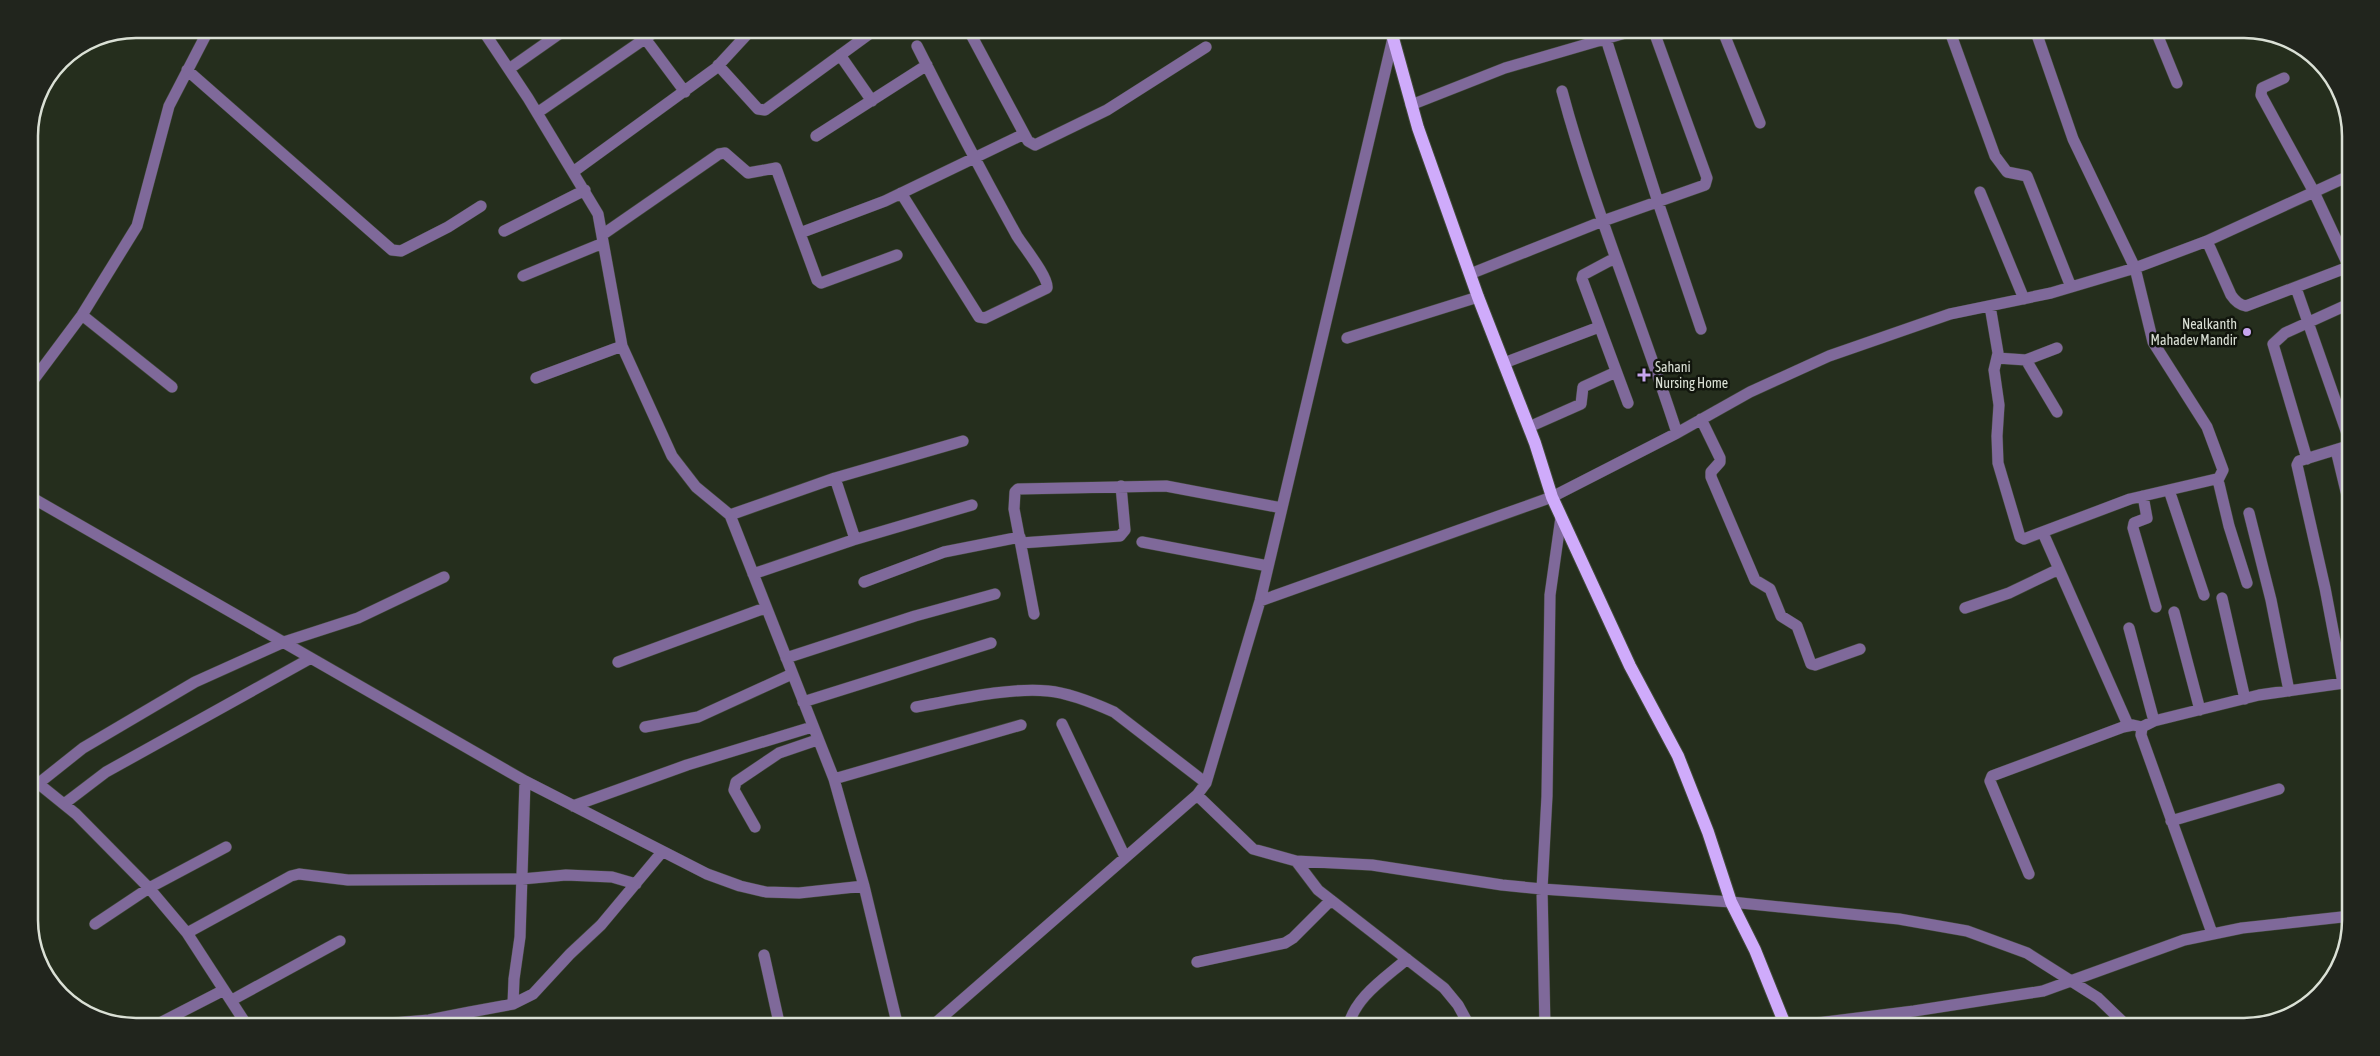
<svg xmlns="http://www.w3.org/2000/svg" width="2380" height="1056" font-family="'Asap Condensed',sans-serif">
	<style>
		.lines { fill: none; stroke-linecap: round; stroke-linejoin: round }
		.minor-casing { stroke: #424a3a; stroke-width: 12 }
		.major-casing { stroke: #424a3a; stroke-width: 14 }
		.minor { stroke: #7f699a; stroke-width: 11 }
		.major { stroke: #cfabfb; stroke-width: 12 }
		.poi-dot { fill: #c7a6ef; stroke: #11150d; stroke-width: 2 }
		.labels { text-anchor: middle; stroke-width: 5; stroke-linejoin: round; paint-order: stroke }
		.poi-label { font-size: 14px; fill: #dae0d5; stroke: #11150d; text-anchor: end }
		.rim { fill: none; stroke: #dae0d5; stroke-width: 2.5 }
	</style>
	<rect width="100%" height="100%" fill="#252e1d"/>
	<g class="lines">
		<g class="minor-casing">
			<path id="minor" d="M 482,29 L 528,98 L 598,214 L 622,346 L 672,456 L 696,487 L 730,515 L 834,779 L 864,886 L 898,1027
				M 638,29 L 685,92
				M 968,29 L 1028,141 L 1035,145 L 1107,110 L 1206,47
				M 1722,29 L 1760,123
				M 1949,29 L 1995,156 L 2007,172 L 2027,176 L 2071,287
				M 2035,29 L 2073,139 L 2135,268 L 2153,342 L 2207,427 L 2223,470 L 2218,480
				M 2155,29 L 2177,83
				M 304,32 L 307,29
				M 1606,39 L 1658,202 L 1701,329
				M 840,55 L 872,101
				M 718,65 L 758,109 L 765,110 L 876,29
				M 509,69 L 566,29
				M 187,70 L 392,250 L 401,251 L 448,227 L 481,206
				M 2284,78 L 2262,88 L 2261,95 L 2314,192 L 2349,267
				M 1562,91 C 1593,207 1640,318 1677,433
				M 1411,105 L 1505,68 L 1639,29
				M 537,113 L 659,29
				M 816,136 L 927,65
				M 573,172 L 716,68 L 752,29
				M 1980,192 L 2024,299
				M 901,193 L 979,317 L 985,318 L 1047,288 C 1049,278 1024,247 1017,236 C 982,173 949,110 917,46
				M 504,231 L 585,190
				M 800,233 L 885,201 L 1024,134
				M 602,235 L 719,154 L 725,153 L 748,173 L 776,168 L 817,280 L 821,283 L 897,255
				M 2207,241 L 2231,295 C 2235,301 2239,305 2246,306 L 2351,266
				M 1615,258 L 1583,275 L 1582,279 L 1628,403
				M 1470,274 L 1603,221 L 1705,185 L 1707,178 L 1653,29
				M 523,276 L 603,243
				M 2296,288 L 2351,445
				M 1990,306 L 1998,353 L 1994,370 L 1999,405 L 1997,436 L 1998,463 L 2020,537 L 2024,539 L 2130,499 L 2216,479 L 2219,484 L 2229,526 L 2247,583
				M 82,315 L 172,387
				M 1347,338 L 1478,297
				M 1997,358 L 2026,360 L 2057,348
				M 2026,360 L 2057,412
				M 1504,363 L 1599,327
				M 536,378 L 622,346
				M 29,386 L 82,315 L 137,226 L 169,106 L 209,29
				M 1701,419 L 1720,458 L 1720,462 L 1711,472 L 1711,477 L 1755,580 L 1770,589 L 1781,616 L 1797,626 L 1811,664 L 1815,665 L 1860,649
				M 1529,427 L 1581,404 L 1583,387 L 1616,372
				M 2336,450 L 2351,512
				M 2307,459 L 2273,344 L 2285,333 L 2351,303
				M 835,478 L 855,539
				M 2169,490 L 2204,595
				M 29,496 L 525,781 L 707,874 L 740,886 L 766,892 L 799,893 L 864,886
				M 2143,496 L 2147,518 L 2134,523 L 2133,528 L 2156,607
				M 2249,513 L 2271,600 L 2289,691
				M 730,515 L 835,478 L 963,441
				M 2043,533 L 2128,725
				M 1142,542 L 1268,566
				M 1021,543 L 1120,536 L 1125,530 L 1121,486
				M 753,574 L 853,540 L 972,505
				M 864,582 L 944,552 L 1020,537
				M 2222,598 L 2245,699
				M 1260,601 L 1552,497 L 1677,433 L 1750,392 L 1829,356 L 1950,314 L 2051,293 L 2135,268 L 2207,241 L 2351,175
				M 1965,608 L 2009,593 L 2059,569
				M 2174,612 L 2200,710
				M 1034,614 L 1014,509 L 1015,492 L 1018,489 L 1166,486 L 1282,508
				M 2129,628 L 2154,721
				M 786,658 L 915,616 L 995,594
				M 618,662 L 765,608
				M 2343,683 L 2325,588 L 2297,465 L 2299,461 L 2351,445
				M 803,702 L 991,643
				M 916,707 C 955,700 1009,687 1048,691 C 1070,693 1094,703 1114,712 L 1206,783
				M 1062,724 L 1125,857
				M 645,727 L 698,717 L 792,674
				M 29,776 L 76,814 L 149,888 L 187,933 L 248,1027
				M 834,779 L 1021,725
				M 39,783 L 83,748 L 195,682 L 284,642 L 358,618 L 444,577
				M 1197,795 L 1253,849 L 1296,861 L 1372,865 L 1502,885 L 1542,889 L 1731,902 L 1899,919 L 1967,931 L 2027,953 L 2098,998 L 2128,1027
				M 64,804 L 106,772 L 311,658
				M 573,806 L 687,765 L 812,727
				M 2171,821 L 2279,789
				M 755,827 L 734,790 L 736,782 L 779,753 L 817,740
				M 1296,861 L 1318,890 L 1444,988 L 1458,1005 L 1470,1027
				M 2350,869 L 2351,878
				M 2029,874 L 1990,781 L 1992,776 L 2123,727 L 2133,725 L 2142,727
				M 95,924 L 149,888 L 226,847
				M 187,933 L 291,876 L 299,874 L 348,880 L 522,879 L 566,875 L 612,877 L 636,884
				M 2212,933 L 2141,735 L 2142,727 L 2154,721 L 2259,695 L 2351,682
				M 764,955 L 780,1027
				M 1197,962 L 1285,943 L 1293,938 L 1331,900
				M 232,1000 L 340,941
				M 513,1004 L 514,979 L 520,937 L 525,781
				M 152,1027 L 224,990
				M 345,1027 L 429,1020 L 470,1012 L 513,1004 L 533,994 L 570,954 L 601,925 L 662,852
				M 931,1027 L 1197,795 L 1206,783 L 1260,601 L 1393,38
				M 1348,1027 C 1355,997 1384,979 1407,959
				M 1545,1027 L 1542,889 L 1547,796 L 1550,595 L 1561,517
				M 1785,1027 L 1914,1011 L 2043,991 L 2184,940 L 2242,928 L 2351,916"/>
		</g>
		<g class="major-casing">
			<path id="major" d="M 1393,29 L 1393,38 L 1418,128 L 1478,297 L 1535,443 L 1552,497 L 1630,666 L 1678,756 L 1708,832 L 1731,902 L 1755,950 L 1786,1027"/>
		</g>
		<use href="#minor" class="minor"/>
		<use href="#major" class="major"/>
	</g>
	<g class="poi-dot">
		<circle cx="2247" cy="332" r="5"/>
		<path d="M1641.5 367.5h5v5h5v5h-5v5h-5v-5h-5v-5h5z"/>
	</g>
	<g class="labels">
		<g class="poi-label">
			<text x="2237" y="329">Nealkanth<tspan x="2237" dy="16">Mahadev Mandir</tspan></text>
			<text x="1655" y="372" text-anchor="start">Sahani<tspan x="1655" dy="16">Nursing Home</tspan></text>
		</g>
	</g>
	<path d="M0 0H2380V1056H0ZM136 38H2244A98 98 0 0 1 2342 136V920A98 98 0 0 1 2244 1018H136A98 98 0 0 1 38 920V136A98 98 0 0 1 136 38Z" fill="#21251d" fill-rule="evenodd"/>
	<path class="rim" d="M136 38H2244A98 98 0 0 1 2342 136V920A98 98 0 0 1 2244 1018H136A98 98 0 0 1 38 920V136A98 98 0 0 1 136 38Z"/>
</svg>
